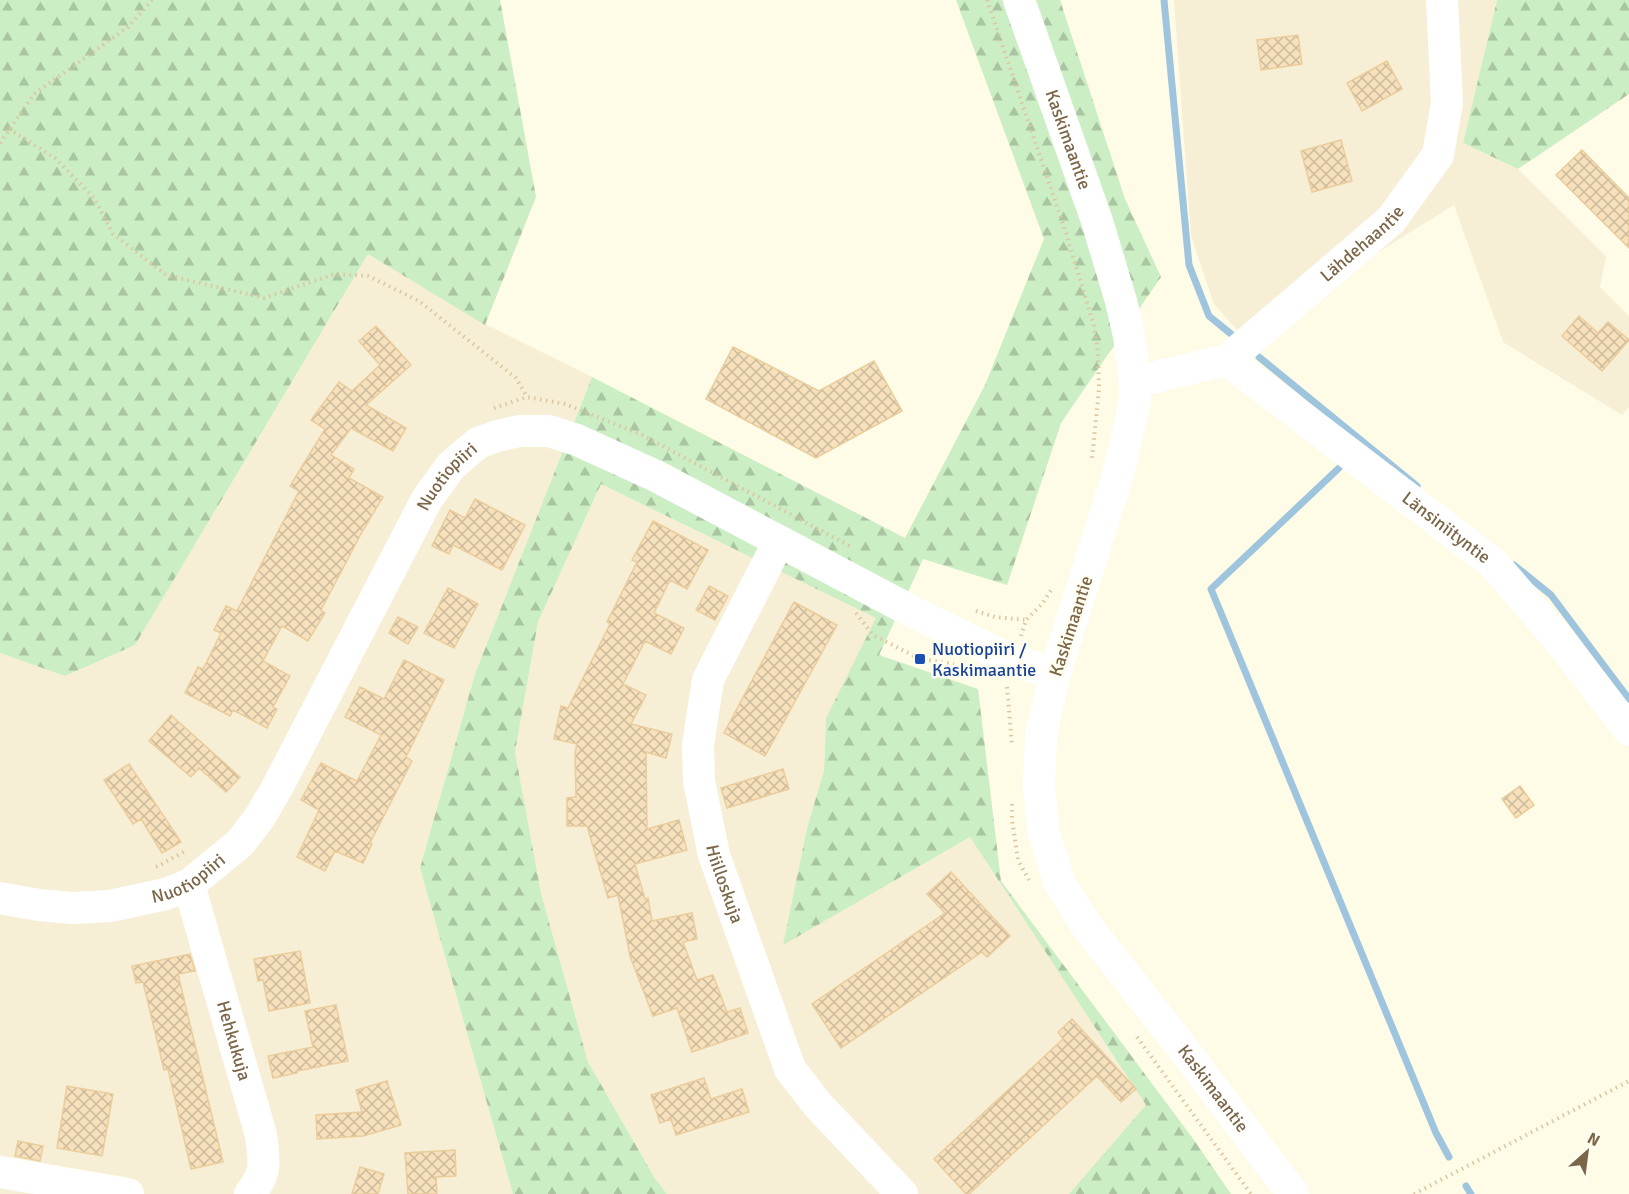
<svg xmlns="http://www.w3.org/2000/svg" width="1629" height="1194" font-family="Signika,sans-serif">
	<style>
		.residential { fill: #f7efd5 }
		.forest { fill: url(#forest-firs) }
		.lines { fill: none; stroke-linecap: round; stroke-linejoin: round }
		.stream { stroke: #9ec5dd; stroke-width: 7 }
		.building { fill: url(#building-cross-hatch); stroke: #ebcc9b; stroke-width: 1.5 }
		.path { stroke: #dcc59f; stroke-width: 4; stroke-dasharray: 1.5 4.5; stroke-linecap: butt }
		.minor { stroke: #fff; stroke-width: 32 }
		.transit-dot { fill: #1a4fb4; stroke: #fffdf0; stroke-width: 2 }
		.labels { text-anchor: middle; stroke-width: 5; stroke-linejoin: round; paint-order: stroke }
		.street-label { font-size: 18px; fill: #7b6648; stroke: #fffdf0 }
		.transit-label { font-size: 18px; fill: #164399; stroke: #fffdf0; text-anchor: start }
	</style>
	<defs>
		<pattern id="forest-firs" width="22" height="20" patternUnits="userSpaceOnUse" patternTransform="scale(1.5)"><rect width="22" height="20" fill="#cbeec4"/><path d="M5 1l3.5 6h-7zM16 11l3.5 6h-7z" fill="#aac5a1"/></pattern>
		<pattern id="building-cross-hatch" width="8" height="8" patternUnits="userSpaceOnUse" patternTransform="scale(1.5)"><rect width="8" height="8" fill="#f6e1bc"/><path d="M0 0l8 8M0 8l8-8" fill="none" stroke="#ccba9b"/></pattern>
	</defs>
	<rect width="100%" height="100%" fill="#fefbe7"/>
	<path class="residential" d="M 1174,0 L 1497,0 L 1463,143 L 1518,169 L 1606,256 L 1600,287 L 1629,316 L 1629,407 L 1622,415 L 1503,342 L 1454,205 L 1314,292 L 1248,342 L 1214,304 L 1191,236 Z
		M 368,254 L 485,324 L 592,377 L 475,674 L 420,868 L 513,1194 L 0,1194 L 0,653 L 65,676 L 135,645 Z
		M 601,484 L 877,618 L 826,718 L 824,771 L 807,828 L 784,944 L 970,837 L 1147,1105 L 1069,1194 L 667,1194 L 654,1177 L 588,1062 L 541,893 L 515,752 L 538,622 Z"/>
	<path class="forest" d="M 0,0 L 500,0 L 536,197 L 485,325 L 368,254 L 135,645 L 65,676 L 0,653 Z
		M 956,0 L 1060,0 L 1125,199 L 1161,277 L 1061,423 L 1007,585 L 923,559 L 879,655 L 978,689 L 1001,881 L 1194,1140 L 1231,1194 L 1069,1194 L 1146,1105 L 970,837 L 783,945 L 807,828 L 824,771 L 826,718 L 876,618 L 601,484 L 538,622 L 515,752 L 541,893 L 588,1062 L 654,1177 L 667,1194 L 513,1194 L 420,868 L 475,674 L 592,377 L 905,538 L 985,385 L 1044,239 Z
		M 1497,0 L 1629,0 L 1629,94 L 1518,169 L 1463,143 Z"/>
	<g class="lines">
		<path class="stream" d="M 1164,0 L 1189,265 L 1209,316 L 1231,334
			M 1259,357 L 1417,486
			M 1339,468 L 1211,589 L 1436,1133 L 1449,1157
			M 1514,565 L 1551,595 L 1629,699
			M 1466,1186 L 1471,1194"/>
	</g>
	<path class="building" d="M 1298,35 L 1302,64 L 1261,70 L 1257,40 Z
		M 1387,61 L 1402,89 L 1362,111 L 1347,83 Z
		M 1341,140 L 1352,181 L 1312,192 L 1301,151 Z
		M 1582,150 L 1629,198 L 1629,248 L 1556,175 Z
		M 1579,316 L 1598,333 L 1608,322 L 1629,340 L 1602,371 L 1562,336 Z
		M 376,326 L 411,365 L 366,405 L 406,428 L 393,451 L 351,428 L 331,455 L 354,469 L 349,478 L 383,497 L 362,532 L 321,610 L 325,613 L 308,641 L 282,626 L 263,661 L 290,676 L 273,707 L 277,709 L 267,728 L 233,710 L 230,716 L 185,693 L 198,667 L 203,669 L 221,633 L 214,630 L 226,606 L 237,611 L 299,491 L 290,486 L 325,429 L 311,420 L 339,382 L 352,391 L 380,365 L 359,341 Z
		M 733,347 L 819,391 L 874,361 L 902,411 L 816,458 L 706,399 Z
		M 475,499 L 525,525 L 502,570 L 453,545 L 449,554 L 432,546 L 450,510 L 465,518 Z
		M 653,521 L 708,550 L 687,589 L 670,580 L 654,613 L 684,628 L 671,654 L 645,641 L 623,684 L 646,695 L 631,724 L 672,734 L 666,758 L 646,752 L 647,829 L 679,820 L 687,850 L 635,864 L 645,899 L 648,898 L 652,921 L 692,913 L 697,939 L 683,942 L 697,980 L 713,975 L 727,1012 L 740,1008 L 748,1033 L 692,1052 L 677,1008 L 653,1016 L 630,956 L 618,895 L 608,898 L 587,826 L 567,826 L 567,798 L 576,797 L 575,753 L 577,744 L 554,739 L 561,706 L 568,708 L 610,624 L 607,622 L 637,562 L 632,560 Z
		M 709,586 L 728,596 L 715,620 L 696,610 Z
		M 448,588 L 478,604 L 454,648 L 424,633 Z
		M 794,602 L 837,625 L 765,756 L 724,733 Z
		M 398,617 L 418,627 L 408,644 L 389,633 Z
		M 404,660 L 444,680 L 406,757 L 412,761 L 370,843 L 372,844 L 363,863 L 335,851 L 325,871 L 297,857 L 319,810 L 301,800 L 321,763 L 357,781 L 381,735 L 345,717 L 360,687 L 384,699 Z
		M 171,715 L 240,777 L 226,792 L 199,768 L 191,777 L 149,741 Z
		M 129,764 L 181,842 L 162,853 L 141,819 L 133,824 L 104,780 Z
		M 783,769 L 789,789 L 727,808 L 721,788 Z
		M 1520,786 L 1534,805 L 1516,818 L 1502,799 Z
		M 951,872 L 1010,936 L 987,957 L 982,952 L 841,1048 L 812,1004 L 945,913 L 927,894 Z
		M 300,951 L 310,1003 L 269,1011 L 263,980 L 258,981 L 254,959 Z
		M 190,954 L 195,971 L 178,974 L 223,1162 L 191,1169 L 168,1069 L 164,1070 L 143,982 L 136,983 L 132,966 Z
		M 336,1005 L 348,1061 L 297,1071 L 297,1073 L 273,1078 L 268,1056 L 313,1047 L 305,1011 Z
		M 1072,1019 L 1136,1089 L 1121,1102 L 1097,1076 L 969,1194 L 966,1194 L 934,1159 L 1063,1039 L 1058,1032 Z
		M 704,1078 L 711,1099 L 742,1089 L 749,1112 L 676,1135 L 671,1119 L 660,1123 L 651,1095 Z
		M 387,1081 L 401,1125 L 363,1136 L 317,1139 L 316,1115 L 362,1112 L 356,1090 Z
		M 67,1086 L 113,1094 L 102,1156 L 57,1148 Z
		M 18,1141 L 43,1146 L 40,1161 L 15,1156 Z
		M 455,1150 L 456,1176 L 436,1177 L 437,1194 L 408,1194 L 405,1153 Z
		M 360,1167 L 384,1174 L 378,1194 L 352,1194 Z"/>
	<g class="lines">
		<path class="path" d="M 987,0 L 1066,233 L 1094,326 L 1098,352 L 1099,389 L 1092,459
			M 9,129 L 55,158 L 94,198 L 113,234 L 166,275 L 264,298 L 335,274 L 368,276 L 419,301 L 516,378 L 527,397
			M 0,143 L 34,94 L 128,27 L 152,0
			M 494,408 L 527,397 L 565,404 L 642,435 L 850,546
			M 976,611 L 995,617 L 1026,620
			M 856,613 L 873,635 L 920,659 L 954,664
			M 1021,636 L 1026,620 L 1042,604 L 1052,589
			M 1007,687 L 1012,745
			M 1012,804 L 1012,820 L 1018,860 L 1029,880
			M 156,867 L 184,852
			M 1137,1037 L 1251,1194
			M 1414,1194 L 1629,1081"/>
		<g class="minor">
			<path id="s1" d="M 1019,0 L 1097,221 L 1121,301 L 1129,336 L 1135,382 L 1135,401 L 1119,471 L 1055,673 L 1041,735 L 1039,786 L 1044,834 L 1060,884 L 1086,925 L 1191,1059 L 1293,1194"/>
			<path id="s2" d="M 1227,360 L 1494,564 L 1560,641 L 1629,730"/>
			<path id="s3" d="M 1135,382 L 1227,360 L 1391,220 L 1438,155 L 1447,103 L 1442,0"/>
			<path id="s4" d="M 779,541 L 708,680 L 698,745 L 699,781 L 714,855 L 790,1069 L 817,1104 L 902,1194"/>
			<path id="s5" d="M 189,885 L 261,1135 C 264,1162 268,1171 250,1194"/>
			<path id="s6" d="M 0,898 L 39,905 L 72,908 L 110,906 L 166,894 L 189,885 L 240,843 L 260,817 L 278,786 L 427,499 L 451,466 L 478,443 L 497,436 L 519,431 L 549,431 L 577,440 L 656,476 L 913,612 L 1013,661 L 1055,673"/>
			<path d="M 0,1172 L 128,1194"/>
		</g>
	</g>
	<rect class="transit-dot" x="914" y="653" width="12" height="12" rx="3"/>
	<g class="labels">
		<g class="street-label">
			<text dy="6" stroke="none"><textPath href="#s1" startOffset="148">Kaskimaantie</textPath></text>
			<text dy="6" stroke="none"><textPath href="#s3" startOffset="273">Lähdehaantie</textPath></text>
			<text dy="6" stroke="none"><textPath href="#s6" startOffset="681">Nuotiopiiri</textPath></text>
			<text dy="6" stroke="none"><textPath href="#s2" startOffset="276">Länsiniityntie</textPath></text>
			<text transform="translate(1071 626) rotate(-72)" y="6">Kaskimaantie</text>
			<text dy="6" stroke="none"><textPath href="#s6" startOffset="195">Nuotiopiiri</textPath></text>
			<text dy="6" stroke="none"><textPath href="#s4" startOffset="364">Hiilloskuja</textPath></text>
			<text dy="6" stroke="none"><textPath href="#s5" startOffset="162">Hehkukuja</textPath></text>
			<text dy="6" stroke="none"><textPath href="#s1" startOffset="1174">Kaskimaantie</textPath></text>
		</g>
		<g class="transit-label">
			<text x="932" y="655">Nuotiopiiri /<tspan x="932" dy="21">Kaskimaantie</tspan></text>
		</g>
	</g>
	<g transform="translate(1587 1152) rotate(28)" stroke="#fffdf0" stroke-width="4.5" paint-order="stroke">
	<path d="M0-4.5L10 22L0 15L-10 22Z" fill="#7b6648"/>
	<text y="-9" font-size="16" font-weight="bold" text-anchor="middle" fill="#7b6648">N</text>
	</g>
</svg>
